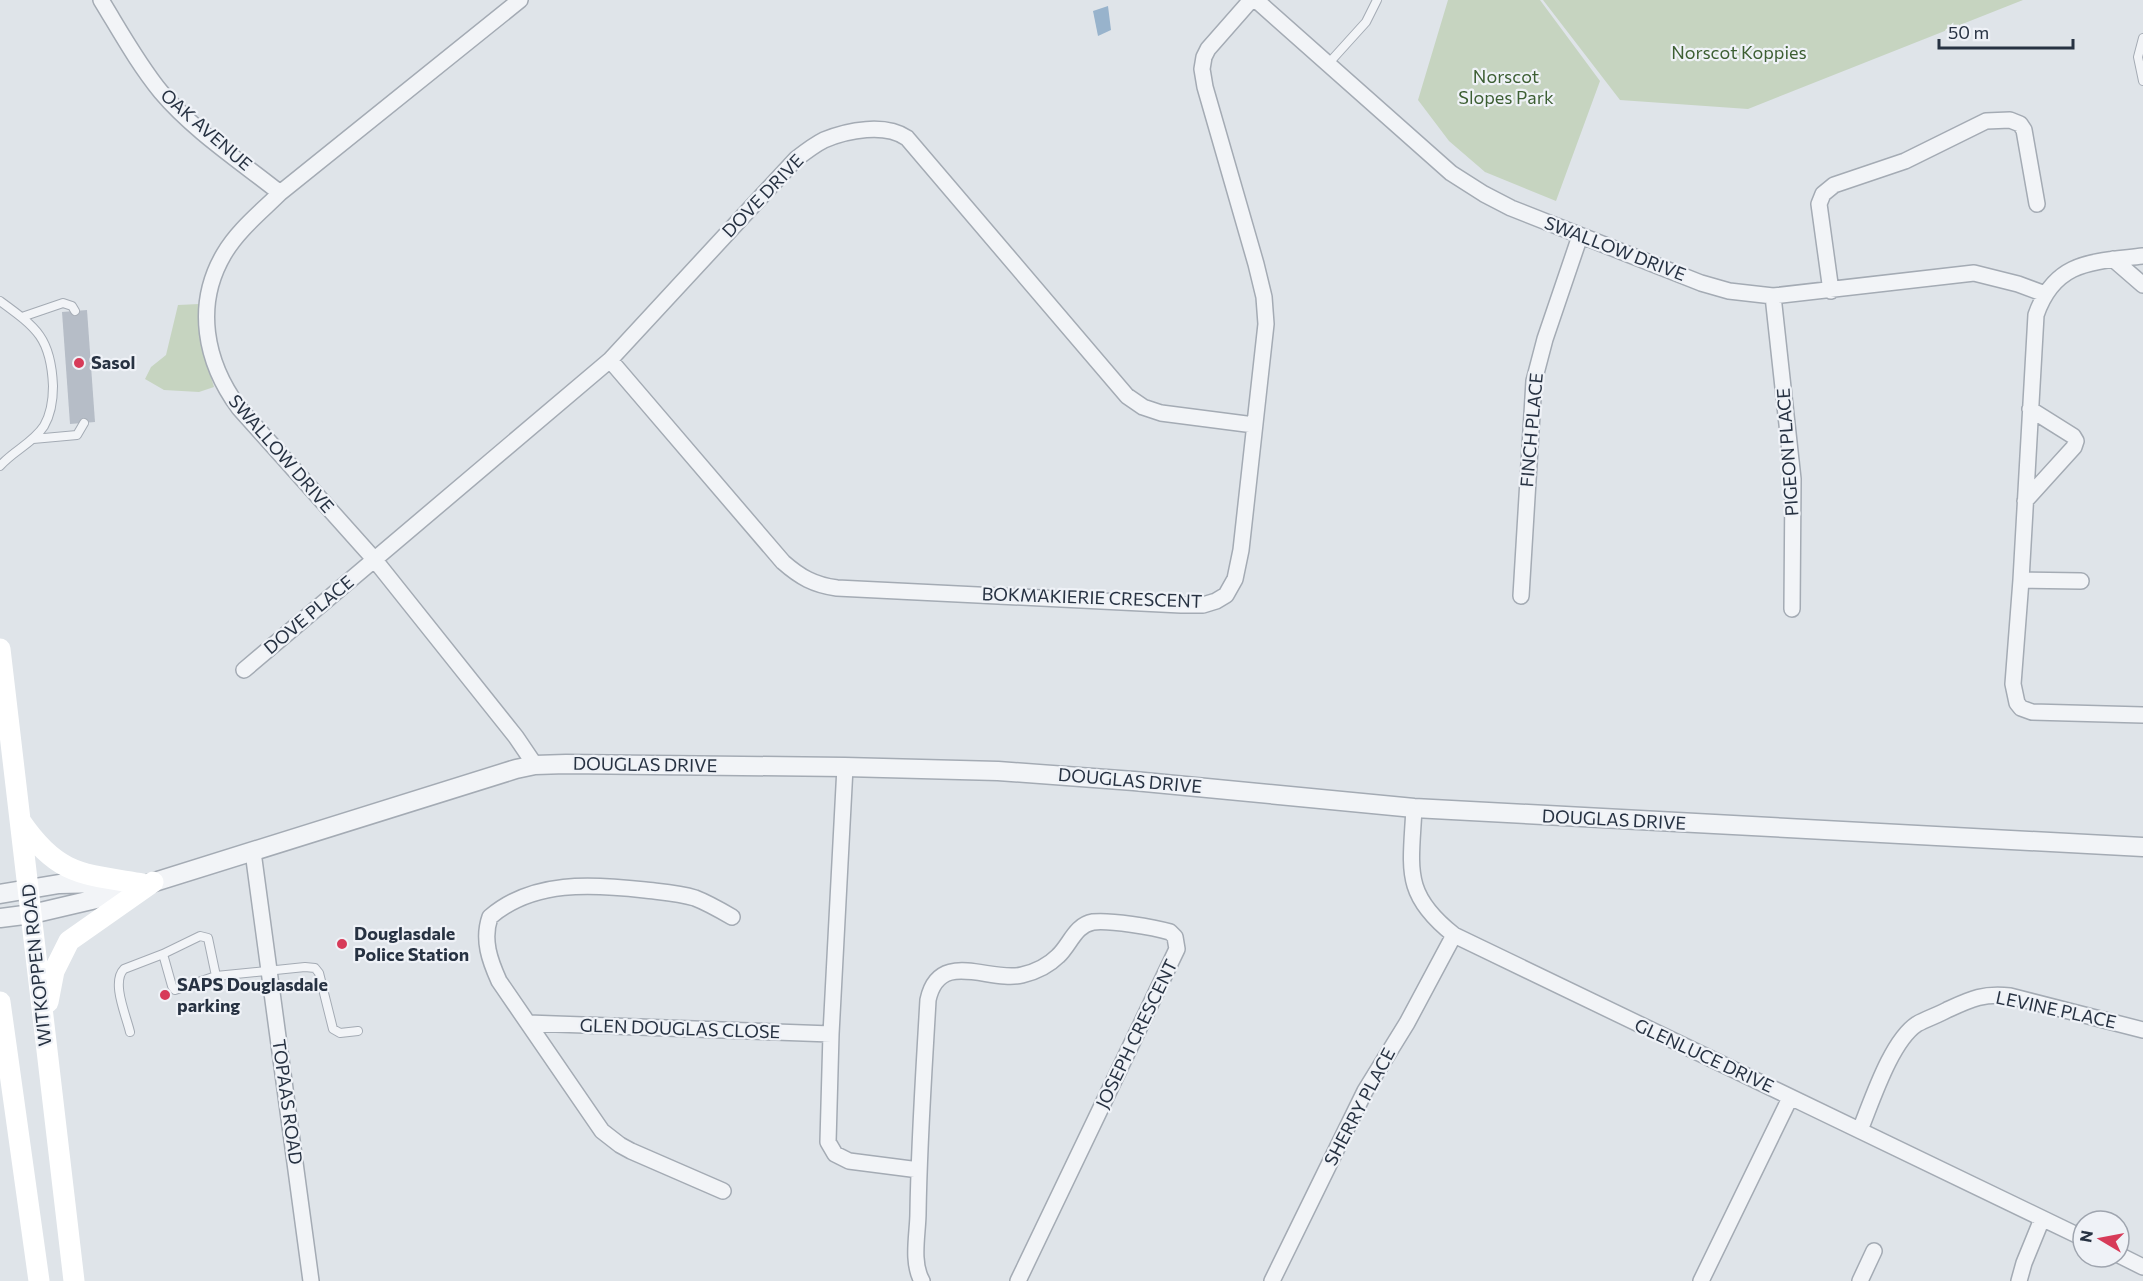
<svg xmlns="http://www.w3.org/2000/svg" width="2143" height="1281" font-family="Commissioner,sans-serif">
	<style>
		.green { fill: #c6d4c0 }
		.water { fill: #98b3cc }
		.building { fill: #b6bdc7 }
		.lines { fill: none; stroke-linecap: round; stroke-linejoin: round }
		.service-casing { stroke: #a4abb4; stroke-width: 10 }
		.minor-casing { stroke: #a4abb4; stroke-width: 18 }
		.tertiary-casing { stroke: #a4abb4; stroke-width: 21 }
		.service { stroke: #f2f4f7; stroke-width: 8 }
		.minor { stroke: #f2f4f7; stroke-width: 15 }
		.tertiary { stroke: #f2f4f7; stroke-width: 18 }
		.secondary { stroke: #fff; stroke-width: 21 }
		.poi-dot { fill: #d73b59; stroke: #eff2f7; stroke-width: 2 }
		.labels { text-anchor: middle; stroke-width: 4.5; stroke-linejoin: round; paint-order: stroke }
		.park-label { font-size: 18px; fill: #3d5f33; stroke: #eff2f7 }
		.street-label { font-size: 18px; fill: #273242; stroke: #eff2f7 }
		.poi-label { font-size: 18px; font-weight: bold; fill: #273242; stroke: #eff2f7; text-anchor: start }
	</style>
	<rect width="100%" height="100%" fill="#dfe4e9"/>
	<path class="green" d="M 1448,0 L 1540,0 L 1600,81 L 1556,201 L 1485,172 L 1449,141 L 1418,100 Z
		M 1543,0 L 2023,0 L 1748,109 L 1620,100 Z
		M 199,304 L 201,344 L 214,387 L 199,392 L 164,390 L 145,379 L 151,367 L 166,355 L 178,305 Z"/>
	<path class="water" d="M 1108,6 L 1111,30 L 1098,36 L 1093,11 Z"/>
	<path class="building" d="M 87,310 L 95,422 L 70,424 L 62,312 Z"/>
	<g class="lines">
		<g class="service-casing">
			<path id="service" d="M 2143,38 L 2138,57 L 2143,81
				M 1328,64 L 1366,22 L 1377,0
				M 0,301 C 37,328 51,338 53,386 C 53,399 51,414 44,426 C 33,443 13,451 0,466
				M 22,317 L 63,303 L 72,306 L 75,311
				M 33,439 L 77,435 L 84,423
				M 163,954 L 172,986 L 175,990 L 216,976
				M 130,1032 C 126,1015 111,982 124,969 L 163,954 L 200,936 L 208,938 L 216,976 L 305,967 L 315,968 L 319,973 L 333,1029 L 340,1033 L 358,1031"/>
		</g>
		<g class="minor-casing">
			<path id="minor" d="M 101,0 C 120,31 138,64 161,92 C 194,131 240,161 280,193
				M 520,0 L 280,193 C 261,212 238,230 224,254 C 194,305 205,362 239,408 L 374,559 L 516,737 L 535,765
				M 1256,0 L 1451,173 L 1484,194 L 1511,208 L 1701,283 L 1729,291 L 1773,296 L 1974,273 L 2018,284 L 2045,294
				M 2143,256 C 2093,262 2055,260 2036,315 L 2021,580 L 2013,684 L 2017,703 L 2021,708 L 2032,712 L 2143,715
				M 2113,259 L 2143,285
				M 1831,291 L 1819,204 L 1823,194 L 1834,185 L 1905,161 L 1986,121 L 2010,120 L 2020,124 L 2024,130 L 2037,204
				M 1773,296 L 1793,479 L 1792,609
				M 610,360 L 783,562 C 800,577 814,585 837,588 L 1181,605 L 1203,605 L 1216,601 L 1226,595 L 1235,579 L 1241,550 L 1266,324 L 1264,297 L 1256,264 L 1205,87 L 1202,69 L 1204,57 L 1208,49 L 1251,0
				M 2025,501 L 2074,447 L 2076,441 L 2073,436 L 2030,409
				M 2021,580 L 2081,581
				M 1521,596 L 1534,381 L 1545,339 L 1580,236
				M 244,670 L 610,360 L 796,159 C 805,152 814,145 824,140 C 848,130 885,123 907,138 L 1127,396 L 1143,407 L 1161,413 L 1254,425
				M 845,767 L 831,1034 L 828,1142 L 835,1154 L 849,1161 L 919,1170
				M 1414,808 C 1411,869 1402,894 1454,935 L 2083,1238
				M 253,852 L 311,1281
				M 528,1023 L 831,1034
				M 1860,1130 C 1872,1101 1891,1041 1917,1024 C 1926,1019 1938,1015 1947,1010 C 1971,999 1983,993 2010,996 L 2143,1030
				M 723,1191 L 631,1151 L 620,1145 L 602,1131 L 499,981 C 490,961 482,940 490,917 C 533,880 592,884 645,890 C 661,892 679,893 695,898 C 708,903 720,910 732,917
				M 2119,1255 L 2143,1267
				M 922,1281 C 911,1262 918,1233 918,1213 C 919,1142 924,1071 928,1000 C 939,948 990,983 1022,975 C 1035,972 1048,966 1058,956 C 1070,945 1075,925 1093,922 C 1110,920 1153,927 1170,932 L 1175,937 L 1177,949 L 1018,1281
				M 1272,1281 L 1365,1091 L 1407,1023 L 1454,935
				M 1701,1281 L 1790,1098
				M 1860,1281 L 1874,1251
				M 2019,1281 L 2024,1263 L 2042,1219"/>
		</g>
		<g class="tertiary-casing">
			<path id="tertiary" d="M 0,894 L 59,884 L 102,883
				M 0,918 L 32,914 L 113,895 L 516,769 L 535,765 L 566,764 L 845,767 L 998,771 L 1134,781 L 1414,808 L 2143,847"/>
		</g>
		<use href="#service" class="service"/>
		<use href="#minor" class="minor"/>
		<use href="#tertiary" class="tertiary"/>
		<path class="secondary" d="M 0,649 L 74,1281
			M 21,822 C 58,876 83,874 143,884
			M 0,1002 L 39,1281
			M 48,1002 L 54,971 L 69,941 L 153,882"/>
	</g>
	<g class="poi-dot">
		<circle cx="79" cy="363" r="6"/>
		<circle cx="342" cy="944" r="6"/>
		<circle cx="165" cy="995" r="6"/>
	</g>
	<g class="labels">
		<g class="park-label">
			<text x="1739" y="59">Norscot Koppies</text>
			<text x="1506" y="83">Norscot<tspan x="1506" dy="21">Slopes Park</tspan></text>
		</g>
		<g class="street-label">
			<text transform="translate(206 130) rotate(41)" y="6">OAK AVENUE</text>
			<text transform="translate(763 196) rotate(-46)" y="6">DOVE DRIVE</text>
			<text transform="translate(1615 249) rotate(21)" y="6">SWALLOW DRIVE</text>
			<text transform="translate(1532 430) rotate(-85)" y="6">FINCH PLACE</text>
			<text transform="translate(1788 452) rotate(-94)" y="6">PIGEON PLACE</text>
			<text transform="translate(281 454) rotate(49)" y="6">SWALLOW DRIVE</text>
			<text transform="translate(1092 598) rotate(2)" y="6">BOKMAKIERIE CRESCENT</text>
			<text transform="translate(309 615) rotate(-40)" y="6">DOVE PLACE</text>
			<text transform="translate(645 765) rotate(1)" y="6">DOUGLAS DRIVE</text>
			<text transform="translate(1130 781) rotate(5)" y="6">DOUGLAS DRIVE</text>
			<text transform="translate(1614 820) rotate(3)" y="6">DOUGLAS DRIVE</text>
			<text transform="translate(37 965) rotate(-96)" y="6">WITKOPPEN ROAD</text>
			<text transform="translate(2056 1010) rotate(12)" y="6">LEVINE PLACE</text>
			<text transform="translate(680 1029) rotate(2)" y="6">GLEN DOUGLAS CLOSE</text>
			<text transform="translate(1137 1034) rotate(-64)" y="6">JOSEPH CRESCENT</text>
			<text transform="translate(1704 1056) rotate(25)" y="6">GLENLUCE DRIVE</text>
			<text transform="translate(287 1102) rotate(82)" y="6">TOPAAS ROAD</text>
			<text transform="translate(1360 1107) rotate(-62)" y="6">SHERRY PLACE</text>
		</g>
		<g class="poi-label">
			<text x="91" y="369">Sasol</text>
			<text x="354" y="940">Douglasdale<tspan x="354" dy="21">Police Station</tspan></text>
			<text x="177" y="991">SAPS Douglasdale<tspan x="177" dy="21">parking</tspan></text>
		</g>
	</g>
	<g transform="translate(2101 1239) rotate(280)"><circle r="28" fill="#eff2f7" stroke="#9fa5af" stroke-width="1.5"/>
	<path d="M0-4.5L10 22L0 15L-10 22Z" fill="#d73b59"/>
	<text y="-9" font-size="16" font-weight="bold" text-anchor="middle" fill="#273242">N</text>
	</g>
	<path d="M1939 39v9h134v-9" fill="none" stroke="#273242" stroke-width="3"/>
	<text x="1948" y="39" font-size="18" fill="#273242" stroke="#eff2f7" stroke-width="4.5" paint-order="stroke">50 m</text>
</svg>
